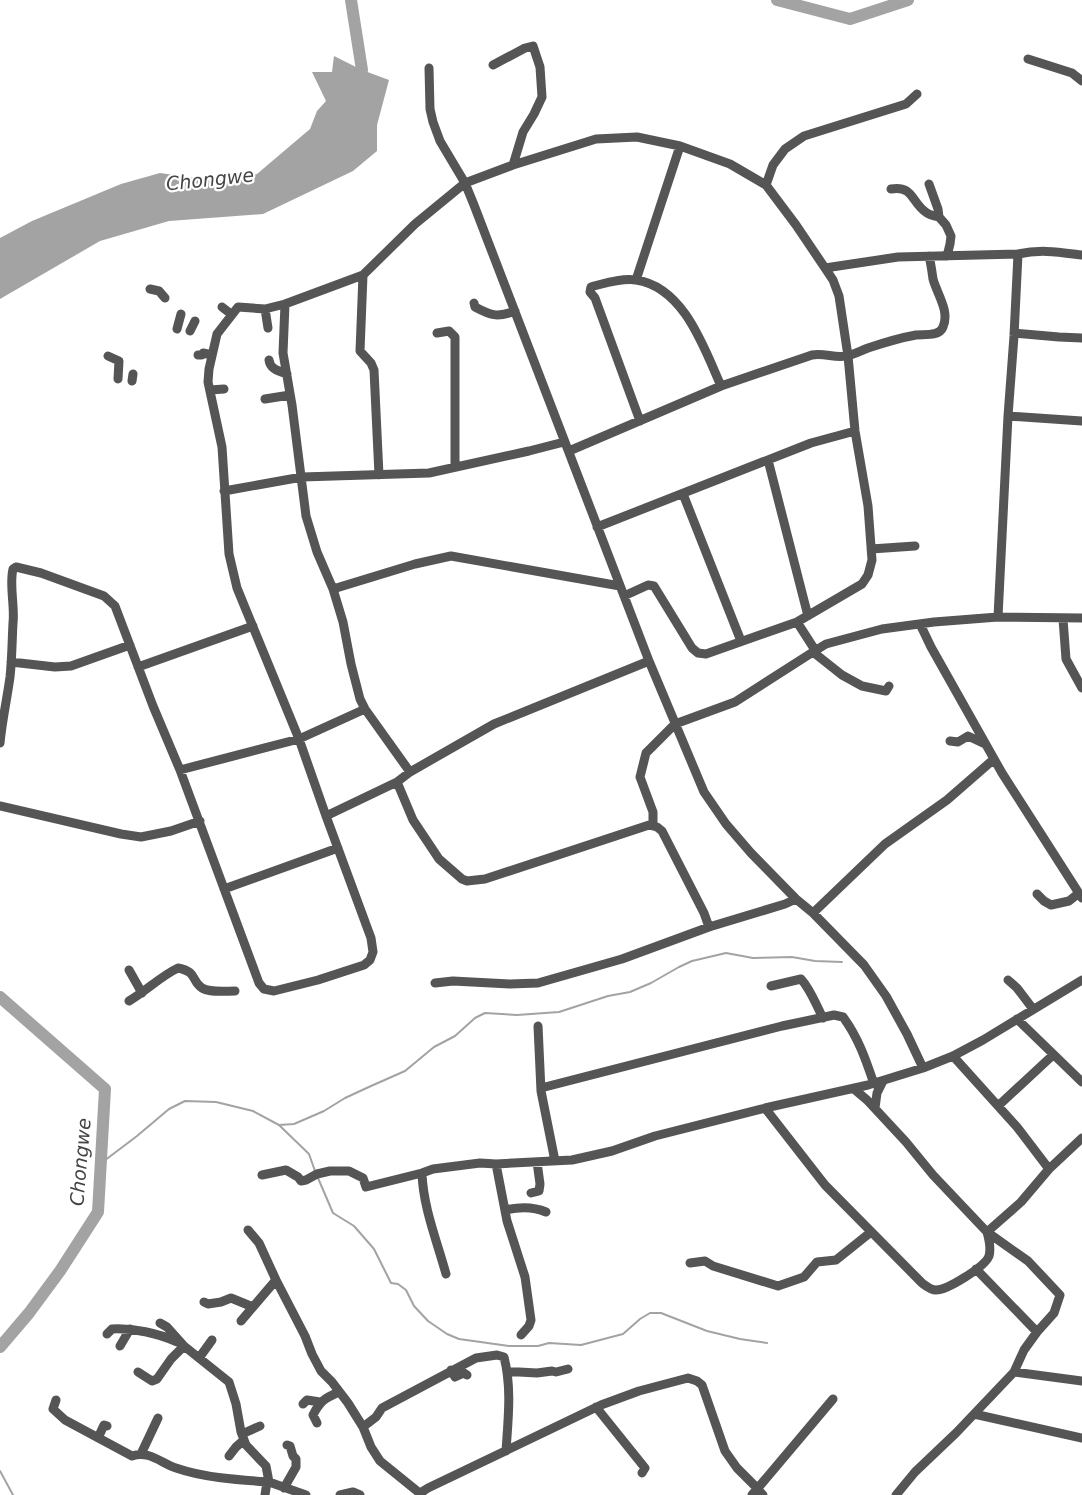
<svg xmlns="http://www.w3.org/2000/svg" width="1082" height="1495" font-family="'DejaVu Sans',sans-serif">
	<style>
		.water { fill: #a3a3a3 }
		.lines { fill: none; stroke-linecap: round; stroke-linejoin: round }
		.stream { stroke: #a3a3a3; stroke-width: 2 }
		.river { stroke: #a3a3a3; stroke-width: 12 }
		.street { stroke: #555; stroke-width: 9 }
		.labels { text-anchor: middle; stroke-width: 4.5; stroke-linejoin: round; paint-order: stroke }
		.water-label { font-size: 19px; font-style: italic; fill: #444; stroke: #fff }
	</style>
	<rect width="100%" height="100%" fill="#fff"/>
	<path class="water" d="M 334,56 L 362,70 L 389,80 L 377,125 L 377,151 L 353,171 L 263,214 L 169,221 L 100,241 L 0,299 L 0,238 L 32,221 L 121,184 L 160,173 L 217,181 L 257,174 L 310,129 L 317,111 L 326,101 L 312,72 L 332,72 Z"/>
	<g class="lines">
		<path class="stream" d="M 279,1125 L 294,1124 L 324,1111 L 345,1098 L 371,1086 L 405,1071 L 434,1047 L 455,1036 L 475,1018 L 485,1013 L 517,1015 L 559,1012 L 608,996 L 630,992 L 651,983 L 679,967 L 692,961 L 726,953 L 753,958 L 792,957 L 815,961 L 842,962
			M 100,1164 L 137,1136 L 169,1109 L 185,1101 L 216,1102 L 253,1111 L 279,1125 L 309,1154 L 315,1171
			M 318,1178 L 333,1213 L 354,1226 L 374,1249 L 391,1283 L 398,1284 L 406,1290 L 414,1306 L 428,1321 L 447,1334 L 459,1339 L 509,1346 L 538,1346 L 549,1343 L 581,1345 L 623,1334 L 640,1319 L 650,1313 L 661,1313 L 707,1331 L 740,1339 L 767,1343
			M 0,1471 L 13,1495"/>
		<path class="river" d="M 351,0 L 362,70 L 356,86
			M 777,0 L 850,19 L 908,0
			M 0,997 L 105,1089 L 98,1212 L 60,1271 L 29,1313 L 0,1347"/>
		<path class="street" d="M 1028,59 L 1072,73 L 1082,81
			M 493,65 L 525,48 L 533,46 L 540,67 L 542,97 L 534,114 L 523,132 L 513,165
			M 429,68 L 430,109 L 433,122 L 440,141 L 465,183 L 474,205 L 649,661 L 704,792 L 726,824 L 751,853 L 796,899 L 813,913 L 864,965 L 886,996 L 907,1034 L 923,1068
			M 929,184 L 938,209 L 939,217 L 946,225 L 951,236 L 950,244 L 947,256
			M 766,185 L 773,165 L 785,149 L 804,136 L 906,104 L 917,94
			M 891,189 C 914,185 911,203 927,213 C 930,215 935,216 939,217
			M 825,268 L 898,257 L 1018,254
			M 363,275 L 360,351 L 371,363 L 374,370 L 379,475
			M 636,280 L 680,146
			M 150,289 L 159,291 L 165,298
			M 474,303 L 475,307 C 490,315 497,318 515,311
			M 285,304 L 283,353 L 292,405 L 306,516 L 317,552 L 333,589 L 343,622 L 351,664 L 360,699 L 365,709 L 410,772
			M 222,307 L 231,314
			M 265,309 L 268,328
			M 177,329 L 181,314
			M 190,331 L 195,321
			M 437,333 L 449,331 L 455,337 L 455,467
			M 1014,333 L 1059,337 L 1082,338
			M 198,355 L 202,355 L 203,353 L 212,355
			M 108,356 L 119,361 L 118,379
			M 269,360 C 270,369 278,371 287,374
			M 132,381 L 133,374
			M 210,390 L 224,389
			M 265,399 L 290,395
			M 1008,416 L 1082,421
			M 640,421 L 595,298 L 590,292 L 591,287 L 594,286 C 606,283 622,278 636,280 C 684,287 704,348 721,386
			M 569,451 L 721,386 L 812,355 C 825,353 834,358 846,356 C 853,355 860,351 868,348 C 883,343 899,338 916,335 C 924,334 939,337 943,327 C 950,311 937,294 933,279 C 932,272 931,264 929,256
			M 768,460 L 808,616
			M 224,491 L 302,477 L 429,473 L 529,451 L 564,442
			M 683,494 L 741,641
			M 597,527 L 811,443 L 855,431
			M 871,549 L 915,546
			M 333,589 L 415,564 L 451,556 L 620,586
			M 998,617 L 1008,416 L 1014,336 L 1018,254 C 1041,249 1058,252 1082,255
			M 1063,619 L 1066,659 L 1082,688
			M 797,622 L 815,650
			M 920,624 L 931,647 L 1002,773 L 1082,898
			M 813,652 L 842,675 L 862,686 L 886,691 L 889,686
			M 11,662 L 55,667 L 71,666 L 130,645
			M 138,667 L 253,626
			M 950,741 L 958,742 L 968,736 L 985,744
			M 0,743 C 2,721 7,699 10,677 C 12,659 12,641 13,623 C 15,606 9,585 13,569 L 16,567 L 41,573 L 104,596 L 115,606 L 153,706 L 180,770 L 259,983 L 264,989 L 274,991 L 318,980 L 364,965 L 370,960 L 373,952 L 371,938 L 326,816 L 299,739 L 237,588 L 229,554 L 222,447 L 208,382 L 209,369 L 217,334 L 238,307 L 265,309 L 285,304 L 363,275 L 415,224 L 465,183 L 513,165 L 596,139 L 637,137 L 680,146 L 730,164 L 766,185 L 796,225 L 825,268 L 833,280 L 839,296 L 848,356 L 855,431 L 868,506 L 872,560 L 868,575 L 862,584 L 797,622 L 706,654 L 698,653 L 692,648 L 654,586 L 648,585 L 624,596
			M 180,770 L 299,739 L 365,709
			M 397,782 L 410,772 L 494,724 L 649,661
			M 0,806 L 121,834 L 141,837 L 171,831 L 200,821
			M 326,816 L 397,782 L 413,820 L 439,859 L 462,879 L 467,881 L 485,879 L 649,825 L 657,827 L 662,831 L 704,913 L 709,927
			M 653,825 L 653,812 L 640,777 L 646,753 L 675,724 L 735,702 L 813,652 L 826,644 L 882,629 L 934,622 L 998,617 L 1082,618
			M 224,889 L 338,848
			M 1037,894 L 1044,901 L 1051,905 L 1069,901 L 1079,893
			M 813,913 L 885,844 L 947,800 L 994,759
			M 129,970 L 142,993
			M 1008,980 L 1017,988 L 1033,1009
			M 435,983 L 453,981 L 510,984 L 538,983 L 622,959 L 709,927 L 785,904 L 796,899
			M 771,986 L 801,979 C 811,990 816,1005 823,1018
			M 129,1001 C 146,991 161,976 178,968 C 198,972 191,981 202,988 C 211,993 225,991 235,991
			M 1017,1019 L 1082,1082
			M 538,1026 L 541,1091 L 555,1161
			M 953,1056 L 1017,1127 L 1049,1169
			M 541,1088 L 782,1026 L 834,1015 L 843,1017 C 858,1037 866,1060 874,1084
			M 854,1089 L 867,1100 L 906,1142 L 933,1175 L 987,1232 L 1028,1261 L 1060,1295 L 1054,1313 L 1037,1332 L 1024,1350 L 1014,1372 L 956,1433 L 915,1472 L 896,1495
			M 998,1106 L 1053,1055
			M 765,1108 L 825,1185 L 922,1283 C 926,1286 931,1290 936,1290 C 947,1290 985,1267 989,1256 C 991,1249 989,1239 987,1232
			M 875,1108 L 877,1093 L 883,1081
			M 496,1164 L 507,1221 L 525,1277 L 531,1320 L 529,1326 L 521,1335
			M 422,1173 C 423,1207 437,1241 446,1274
			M 262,1175 L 286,1170 L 298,1177 L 301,1181 L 306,1180 L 317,1174 L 330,1171 L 349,1171 L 363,1178 L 366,1187 L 422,1173 L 433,1169 L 480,1163 L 496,1164 L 572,1160 L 612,1151 L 655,1136 L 765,1108 L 868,1085 L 923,1068 L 953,1056 L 983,1040 L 1082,980
			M 531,1193 L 539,1191 L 540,1184 L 537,1162
			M 505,1210 C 519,1207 532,1206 546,1212
			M 248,1230 L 259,1243 L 276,1280 L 305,1336 L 312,1354 L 321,1371 L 332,1382 L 348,1403 L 363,1427
			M 987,1232 L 1021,1202 L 1049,1169 L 1082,1138
			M 690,1263 L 705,1261 L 713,1266 L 778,1286 L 804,1277 L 817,1262 L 836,1260 L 871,1232
			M 976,1269 L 1037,1332
			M 204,1302 L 208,1304 L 221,1302 L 231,1298 L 253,1307
			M 241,1321 L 276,1280
			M 160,1323 L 167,1327 L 184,1346 L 229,1382 L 236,1404 L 241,1432 L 246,1445 L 266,1466 L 269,1482 L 306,1495
			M 107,1334 L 112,1329 C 133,1328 158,1333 177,1342
			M 120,1346 L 130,1329
			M 199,1358 L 212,1340
			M 451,1370 L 455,1377 L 464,1373 L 467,1375
			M 138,1372 L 152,1381 L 157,1379 L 171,1359 L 184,1346
			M 508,1372 L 519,1372 L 537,1373 L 552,1371 L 556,1372 L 568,1369
			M 1014,1372 L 1082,1381
			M 56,1400 L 53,1409 L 65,1420 L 132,1456 C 149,1450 161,1463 176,1468 C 205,1478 239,1480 269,1482
			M 303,1404 L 307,1400 L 320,1402
			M 596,1407 L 645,1468 L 642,1473
			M 974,1414 L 1082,1438
			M 317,1423 L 313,1415 C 320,1401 325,1398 339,1392
			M 242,1434 L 260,1426
			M 98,1438 L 104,1425 L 107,1426
			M 141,1454 L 158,1418
			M 229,1456 L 236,1447 L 244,1440
			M 284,1488 L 296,1467 L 296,1459 L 293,1456 L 290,1446 L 287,1445
			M 420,1493 L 428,1488 L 601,1405 L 639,1391 L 688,1378 L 697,1381 L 702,1385 L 725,1451 L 737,1468 L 754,1485 L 763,1495
			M 265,1495 L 267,1482
			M 340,1495 L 353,1492 L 360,1495
			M 422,1495 L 380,1461 L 371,1447 L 363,1427 L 376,1417 L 382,1408 L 476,1358 L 497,1355 L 504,1357 C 512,1388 508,1420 506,1451
			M 752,1495 L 833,1399"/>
	</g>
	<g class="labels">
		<g class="water-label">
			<text transform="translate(210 179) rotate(-6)" y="7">Chongwe</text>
			<text transform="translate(80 1162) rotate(-85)" y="7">Chongwe</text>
		</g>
	</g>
</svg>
